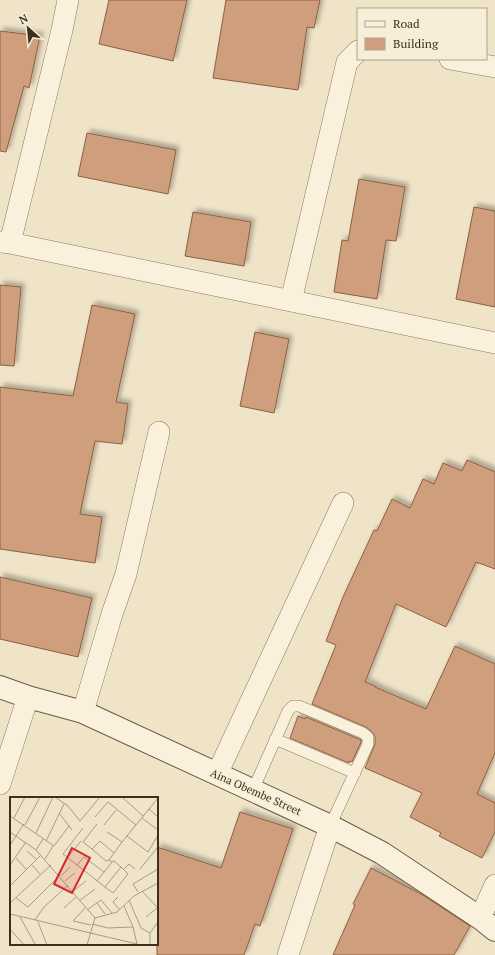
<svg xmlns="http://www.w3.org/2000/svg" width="495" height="955" font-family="'PT Serif',serif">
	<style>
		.building { fill: #cf9f7d; stroke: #8d5f41; filter: url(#shadow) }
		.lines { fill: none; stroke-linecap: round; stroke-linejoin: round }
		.lane-casing { stroke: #8d765c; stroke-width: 12 }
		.street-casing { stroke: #8d765c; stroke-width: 22 }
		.secondary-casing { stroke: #6f573f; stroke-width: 24 }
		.lane { stroke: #faf1dc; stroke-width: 11 }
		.street { stroke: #faf1dc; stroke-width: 21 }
		.secondary { stroke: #faf1dc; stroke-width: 22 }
		.labels { text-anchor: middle; stroke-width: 3.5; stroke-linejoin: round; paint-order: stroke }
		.street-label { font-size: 11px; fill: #3d2e20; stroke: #f7eed8 }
		.inset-road { fill: none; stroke: #a89b85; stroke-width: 1 }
		.view { fill: #d62828; fill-opacity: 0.15; stroke: #d62828; stroke-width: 2 }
		.inset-edge { fill: none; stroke: #3d2e20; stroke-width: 2 }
	</style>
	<defs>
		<filter id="shadow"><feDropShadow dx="3.5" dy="-3.5" stdDeviation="2" flood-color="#0004"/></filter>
	</defs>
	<rect width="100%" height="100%" fill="#f0e4c8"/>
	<path class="building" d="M 109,0 L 187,0 L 173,61 L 99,44 Z
		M 226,0 L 320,0 L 314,28 L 307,27 L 298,90 L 213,78 Z
		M 0,31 L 40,36 L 29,88 L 24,86 L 6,152 L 0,151 Z
		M 87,133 L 176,150 L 168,194 L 78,176 Z
		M 359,179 L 405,187 L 396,241 L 386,240 L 377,299 L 334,292 L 342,240 L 348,241 Z
		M 474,207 L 495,211 L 495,307 L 456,299 Z
		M 193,212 L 251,222 L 244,266 L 185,256 Z
		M 0,285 L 21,287 L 14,366 L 0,365 Z
		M 92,305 L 135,314 L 116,402 L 128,404 L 122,444 L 95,441 L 80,514 L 102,517 L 95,563 L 0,549 L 0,387 L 73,396 Z
		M 255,332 L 289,339 L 274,413 L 240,406 Z
		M 467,460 L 495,472 L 495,569 L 476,562 L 446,627 L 396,604 L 365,682 L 375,686 L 375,687 L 426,709 L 455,646 L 495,664 L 495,753 L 477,794 L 495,803 L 495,832 L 482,858 L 439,836 L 441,833 L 410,817 L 422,793 L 365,768 L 375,744 L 375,737 L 372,732 L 366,727 L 312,704 L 336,645 L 326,641 L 343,597 L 374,530 L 377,531 L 392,499 L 410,508 L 423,479 L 434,484 L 443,463 L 462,471 Z
		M 0,577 L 92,598 L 78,657 L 0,639 Z
		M 298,716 L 305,719 L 306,717 L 361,740 L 361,742 L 352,762 L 349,761 L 349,763 L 290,738 Z
		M 240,812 L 293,829 L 260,926 L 255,924 L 244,955 L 157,955 L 157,847 L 221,868 Z
		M 371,868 L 423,895 L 470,926 L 454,955 L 333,955 L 355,905 L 353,904 Z"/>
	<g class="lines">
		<g class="lane-casing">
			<path id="lane" d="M 275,739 L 355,773
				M 253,790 L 288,711 L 293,706 L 299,706 L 363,733 L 368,737 L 368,744 L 330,826"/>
		</g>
		<g class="street-casing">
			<path id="street" d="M 450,59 L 495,67
				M 0,242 L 10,243 L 495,343
				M 10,243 L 62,30 L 68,0
				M 291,301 L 347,62 L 358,51
				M 83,712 L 112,614 L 126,574 L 159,432
				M 217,774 L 343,503
				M 0,784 L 28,697
				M 480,918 L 495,885
				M 288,955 L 330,826"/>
		</g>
		<g class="secondary-casing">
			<path id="secondary" d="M 0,687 L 28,697 L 83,712 L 330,826 L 382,853 L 480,918 L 495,930"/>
		</g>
		<use href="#lane" class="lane"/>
		<use href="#street" class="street"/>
		<use href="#secondary" class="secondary"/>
	</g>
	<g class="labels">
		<g class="street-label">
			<text transform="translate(256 792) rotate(24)" y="4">Aina Obembe Street</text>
		</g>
	</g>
	<g transform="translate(10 797)">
		<rect width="148" height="148" fill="#f0e4c8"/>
		<path class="inset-road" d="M 45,0 L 58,9 L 70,24 L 90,0M 112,0 L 133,19M 139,12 L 148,20M 49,16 L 62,33M 0,19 L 44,49 L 59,29M 85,20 L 98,5 L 126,28M 4,21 L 15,0M 132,21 L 148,33M 87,27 L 73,45 L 82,52 L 90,44 L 104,56M 15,28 L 30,0M 94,28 L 106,13M 73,31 L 53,57 L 95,90 L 111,70 L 104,64 L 102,65M 0,35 L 26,53 L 85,121M 97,35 L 112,45M 26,36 L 43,0M 117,39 L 138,55 L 148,38M 36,44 L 54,7M 0,48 L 14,27M 82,52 L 96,64 L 99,63M 26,53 L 33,42M 17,54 L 26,62M 58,60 L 71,44M 6,61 L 16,72M 35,62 L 43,49M 21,67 L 30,77M 0,68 L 16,45M 67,68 L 74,60 L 94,75M 114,72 L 119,67 L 125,72M 130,72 L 148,50M 51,79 L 60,70M 55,84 L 65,76M 87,84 L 102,65 L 99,63 L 112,45 L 148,1M 1,88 L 31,58M 95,90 L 103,96 L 118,77 L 111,70M 132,94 L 148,111M 62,95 L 76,84M 128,95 L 123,87 L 148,72M 108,100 L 103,105 L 110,113M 6,101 L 18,110 L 50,78M 119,103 L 131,131 L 140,136 L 140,148M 69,104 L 85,92M 0,106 L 41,68M 87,106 L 95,117M 54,111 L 66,100M 75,111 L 63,124 L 81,128M 77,113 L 91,103 L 102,116M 0,117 L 127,147 L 123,130 L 114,109M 10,120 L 25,147M 136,120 L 147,111M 25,123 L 34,110 L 58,88M 28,125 L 37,148M 82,127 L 98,131 L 123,130M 0,132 L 14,148M 140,136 L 148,125M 77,148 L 85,121 L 107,115 L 124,99 L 148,86"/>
		<path class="view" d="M 62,51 L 80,61 L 62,96 L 44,87 Z"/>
		<rect width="148" height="148" class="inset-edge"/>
	</g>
	<rect x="357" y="8" width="130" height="52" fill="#f7eed8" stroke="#ada18e"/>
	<rect x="365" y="21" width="20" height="6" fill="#faf1dc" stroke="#ada18e"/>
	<text x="393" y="28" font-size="12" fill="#3d2e20">Road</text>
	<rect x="365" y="38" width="20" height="12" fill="#cf9f7d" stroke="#ada18e"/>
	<text x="393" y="48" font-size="12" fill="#3d2e20">Building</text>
	<g transform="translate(28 28) rotate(333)" stroke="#f7eed8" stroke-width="3" paint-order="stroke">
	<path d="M0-3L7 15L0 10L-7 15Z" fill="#3d2e20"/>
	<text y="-6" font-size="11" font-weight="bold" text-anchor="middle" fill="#3d2e20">N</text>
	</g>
</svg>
